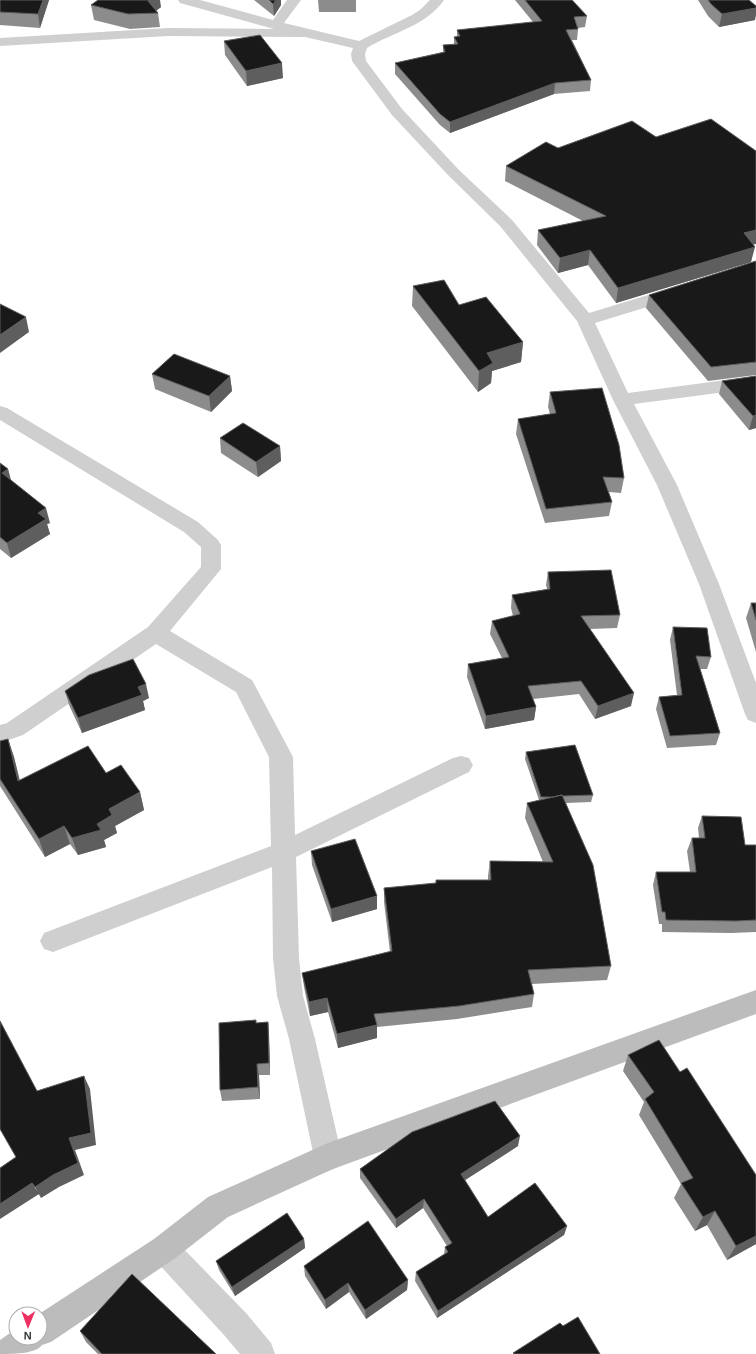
<svg xmlns="http://www.w3.org/2000/svg" width="756" height="1354" font-family="Arial,sans-serif">
	<style>
		.lines { fill: none; stroke-linecap: round; stroke-linejoin: round }
		.street { fill: #cfcfcf; fill-rule: evenodd }
		.secondary { fill: #bcbcbc; fill-rule: evenodd }
		.wall { fill: #8c8c8c }
		.shaded-wall { fill: #5e5e5e }
		.building { fill: #191919; stroke: #5e5e5e }
	</style>
	<rect width="100%" height="100%" fill="#fff"/>
	<g class="lines">
		<path class="street" d="M 178,0 L 200,0 L 273,20 L 287,0 L 301,0 L 284,23 L 359,41 L 412,15 L 420,10 L 430,0 L 444,0 C 426,26 393,32 367,48 L 365,54 L 366,61 L 402,109 L 458,169 L 512,220 L 589,313 L 671,288 L 677,287 L 683,288 L 686,292 L 683,296 L 595,323 L 628,393 L 756,376 L 756,388 L 634,404 L 677,485 L 719,584 L 756,683 L 756,723 L 748,720 L 745,714 L 699,584 L 657,485 L 613,400 L 577,321 L 500,226 L 448,175 L 392,115 L 352,61 L 351,54 L 353,48 L 305,37 L 168,36 L 0,46 L 0,38 L 168,28 L 274,29 L 180,3 Z
			M 0,406 L 7,408 L 198,522 L 218,540 L 221,545 L 221,569 L 170,631 L 252,680 L 293,757 L 295,835 L 453,758 L 461,756 L 469,758 L 473,765 L 469,772 L 296,857 L 299,958 L 303,996 L 315,1039 L 342,1157 L 338,1167 L 328,1171 L 318,1167 L 314,1157 L 289,1039 L 277,996 L 273,958 L 272,867 L 53,952 L 44,949 L 40,941 L 44,933 L 271,846 L 269,757 L 236,692 L 156,644 L 23,735 L 0,743 L 0,725 L 7,723 L 148,627 L 201,567 L 201,547 L 184,532 L 0,420 Z
			M 164,1234 L 174,1239 L 246,1313 L 271,1343 L 275,1354 L 240,1354 L 224,1335 L 154,1259 L 149,1249 L 154,1239 Z"/>
		<path class="secondary" d="M 756,990 L 756,1014 L 333,1169 L 228,1217 L 174,1259 L 51,1342 L 42,1345 C 36,1354 12,1354 0,1354 L 0,1340 L 16,1329 L 16,1338 L 40,1338 L 39,1314 L 154,1239 L 208,1197 L 328,1143 Z"/>
	</g>
	<path class="wall" d="M 0,0 L 49,0 L 40,28 L 0,25 Z
		M 254,0 L 281,0 L 281,5 L 274,16 Z
		M 318,0 L 356,0 L 356,12 L 319,12 Z
		M 515,0 L 572,0 L 587,16 L 585,27 L 578,28 L 578,29 L 577,40 L 572,40 L 591,80 L 590,91 L 554,94 L 450,133 L 440,125 L 395,74 L 395,63 L 443,52 L 443,45 L 454,45 L 454,37 L 457,37 L 457,30 L 533,22 Z
		M 698,0 L 749,0 L 755,20 L 719,27 L 708,16 Z
		M 91,5 L 161,7 L 156,11 L 158,13 L 160,27 L 130,29 L 94,20 Z
		M 224,41 L 283,78 L 247,86 L 225,55 Z
		M 506,166 L 754,245 L 751,262 L 616,303 L 588,265 L 558,273 L 537,245 L 538,230 L 583,221 L 505,181 Z
		M 756,261 L 756,375 L 708,381 L 646,308 L 649,295 Z
		M 413,286 L 459,305 L 523,342 L 521,362 L 492,371 L 491,383 L 478,392 L 412,306 Z
		M 152,374 L 230,376 L 232,391 L 211,412 L 155,389 Z
		M 756,376 L 756,428 L 749,430 L 719,394 L 722,381 Z
		M 550,392 L 624,478 L 621,493 L 609,492 L 612,502 L 609,516 L 545,523 L 516,434 L 518,419 L 550,414 L 548,407 Z
		M 220,438 L 280,446 L 281,461 L 258,477 L 221,453 Z
		M 0,463 L 8,469 L 11,480 L 50,523 L 47,524 L 50,534 L 11,558 L 0,549 Z
		M 548,572 L 620,615 L 617,628 L 590,629 L 631,706 L 595,719 L 579,694 L 533,699 L 536,707 L 534,720 L 485,729 L 467,677 L 468,664 L 502,658 L 490,634 L 492,621 L 513,616 L 511,608 L 512,595 L 547,589 L 546,585 Z
		M 751,603 L 756,603 L 756,652 L 746,618 Z
		M 673,627 L 711,657 L 707,669 L 700,669 L 720,733 L 716,745 L 667,748 L 656,709 L 659,697 L 677,695 L 670,640 Z
		M 65,691 L 149,698 L 143,701 L 145,710 L 82,733 L 69,705 Z
		M 8,739 L 14,757 L 20,781 L 106,773 L 140,792 L 144,810 L 115,826 L 117,833 L 104,840 L 106,847 L 78,855 L 70,844 L 45,857 L 0,786 L 0,741 Z
		M 526,752 L 593,795 L 591,802 L 566,803 L 611,966 L 607,980 L 532,984 L 534,994 L 532,1007 L 457,1019 L 377,1027 L 377,1038 L 338,1048 L 328,1012 L 310,1016 L 304,987 L 302,973 L 390,952 L 384,902 L 384,888 L 488,880 L 488,876 L 490,861 L 543,862 L 525,818 L 527,803 L 539,800 L 525,759 Z
		M 702,816 L 745,845 L 756,845 L 756,932 L 731,933 L 662,932 L 662,924 L 659,924 L 653,885 L 656,872 L 690,872 L 687,851 L 692,838 L 699,838 L 698,828 Z
		M 311,851 L 377,909 L 332,922 L 312,865 Z
		M 268,1022 L 269,1034 L 270,1075 L 259,1075 L 260,1099 L 222,1101 L 220,1090 L 256,1023 Z
		M 628,1055 L 680,1072 L 756,1175 L 756,1244 L 727,1260 L 707,1225 L 695,1231 L 674,1198 L 681,1184 L 639,1115 L 644,1102 L 623,1071 Z
		M 518,1146 L 465,1180 L 488,1217 L 567,1226 L 564,1235 L 437,1318 L 415,1281 L 416,1272 L 444,1254 L 445,1247 L 447,1246 L 423,1208 L 396,1228 L 360,1178 L 360,1169 Z
		M 304,1239 L 305,1248 L 235,1296 L 219,1270 L 216,1261 Z
		M 304,1266 L 408,1280 L 407,1290 L 366,1319 L 349,1292 L 326,1309 L 305,1276 Z
		M 80,1331 L 216,1354 L 98,1354 L 86,1342 Z"/>
	<path class="shaded-wall" d="M 43,0 L 49,0 L 40,28 L 38,14 Z
		M 150,0 L 160,0 L 161,7 L 153,13 L 148,1 Z
		M 276,0 L 281,0 L 281,5 L 274,16 L 273,4 Z
		M 756,8 L 756,15 L 755,20 L 719,27 L 722,14 Z
		M 282,63 L 283,78 L 247,86 L 246,71 Z
		M 555,83 L 554,94 L 450,133 L 450,122 Z
		M 756,230 L 756,244 L 740,248 L 744,233 Z
		M 755,247 L 751,262 L 616,303 L 618,288 Z
		M 590,250 L 588,265 L 558,273 L 560,258 Z
		M 26,317 L 29,332 L 0,353 L 0,335 Z
		M 523,342 L 521,362 L 492,371 L 491,383 L 478,392 L 479,371 L 487,353 Z
		M 230,376 L 232,391 L 211,412 L 209,396 Z
		M 756,415 L 756,428 L 749,430 L 753,416 Z
		M 280,446 L 281,461 L 258,477 L 256,462 Z
		M 8,469 L 12,485 L 2,473 Z
		M 46,508 L 50,523 L 47,524 L 50,534 L 11,558 L 7,543 L 38,513 Z
		M 146,684 L 149,698 L 143,701 L 145,710 L 82,733 L 78,718 L 138,687 Z
		M 634,693 L 631,706 L 595,719 L 598,706 Z
		M 536,707 L 534,720 L 485,729 L 486,716 Z
		M 8,739 L 14,757 L 24,799 L 18,781 Z
		M 140,792 L 144,810 L 115,826 L 117,833 L 104,840 L 106,847 L 78,855 L 72,838 L 97,824 L 109,809 Z
		M 64,826 L 70,844 L 45,857 L 39,839 Z
		M 377,896 L 377,909 L 332,922 L 331,909 Z
		M 327,998 L 328,1012 L 310,1016 L 309,1002 Z
		M 268,1022 L 269,1034 L 270,1075 L 269,1063 Z
		M 377,1025 L 377,1038 L 338,1048 L 337,1034 Z
		M 257,1064 L 259,1075 L 260,1099 L 258,1087 Z
		M 84,1076 L 90,1089 L 96,1145 L 75,1150 L 84,1175 L 59,1187 L 41,1198 L 35,1187 L 69,1138 Z
		M 520,1136 L 518,1146 L 459,1184 L 461,1174 Z
		M 32,1183 L 39,1194 L 0,1219 L 0,1204 Z
		M 424,1199 L 423,1208 L 396,1228 L 396,1219 Z
		M 715,1211 L 707,1225 L 695,1231 L 703,1217 Z
		M 567,1226 L 564,1235 L 437,1318 L 438,1311 Z
		M 756,1236 L 756,1244 L 727,1260 L 736,1246 Z
		M 304,1239 L 305,1248 L 235,1296 L 232,1287 Z
		M 408,1280 L 407,1290 L 366,1319 L 365,1310 Z
		M 348,1283 L 349,1292 L 326,1309 L 325,1300 Z"/>
	<path class="building" d="M 0,0 L 43,0 L 38,14 L 0,12 Z
		M 98,0 L 150,0 L 148,1 L 158,13 L 128,14 L 91,5 Z
		M 269,0 L 276,0 L 273,4 Z
		M 525,0 L 572,0 L 587,16 L 574,17 L 578,29 L 566,30 L 591,80 L 555,83 L 450,122 L 440,114 L 395,63 L 445,52 L 443,45 L 458,44 L 454,37 L 460,36 L 457,30 L 542,21 Z
		M 708,0 L 749,0 L 756,6 L 756,8 L 722,14 L 711,4 Z
		M 260,35 L 282,63 L 246,71 L 224,41 Z
		M 711,119 L 756,151 L 756,230 L 744,233 L 755,247 L 618,288 L 590,250 L 560,258 L 538,230 L 606,216 L 506,166 L 546,142 L 558,148 L 632,121 L 656,137 Z
		M 756,261 L 756,362 L 711,367 L 649,295 Z
		M 444,280 L 459,305 L 486,297 L 523,342 L 487,353 L 493,363 L 479,371 L 413,286 Z
		M 0,304 L 26,317 L 0,335 Z
		M 174,354 L 230,376 L 209,396 L 152,374 Z
		M 756,376 L 756,415 L 753,416 L 722,381 Z
		M 602,388 L 619,445 L 624,478 L 603,477 L 612,502 L 546,509 L 518,419 L 556,413 L 550,392 Z
		M 243,423 L 280,446 L 256,462 L 220,438 Z
		M 0,463 L 8,469 L 2,473 L 46,508 L 38,513 L 46,519 L 7,543 L 0,537 Z
		M 611,570 L 620,615 L 581,616 L 634,693 L 598,706 L 581,681 L 528,686 L 536,707 L 486,716 L 468,664 L 509,657 L 492,621 L 520,614 L 512,595 L 550,589 L 548,572 Z
		M 751,603 L 756,603 L 756,620 Z
		M 673,627 L 707,628 L 711,657 L 696,656 L 720,733 L 670,736 L 659,697 L 682,695 Z
		M 133,659 L 146,684 L 138,687 L 142,695 L 78,718 L 65,691 L 89,675 Z
		M 8,739 L 18,781 L 88,746 L 106,773 L 121,765 L 140,792 L 109,809 L 112,815 L 97,824 L 101,830 L 72,838 L 64,826 L 39,839 L 0,779 L 0,741 Z
		M 575,745 L 593,795 L 563,796 L 562,795 L 553,797 L 541,797 L 526,752 Z
		M 562,795 L 593,865 L 611,966 L 528,970 L 534,994 L 459,1006 L 374,1014 L 377,1025 L 337,1034 L 327,998 L 309,1002 L 302,973 L 392,951 L 384,888 L 436,883 L 436,880 L 491,880 L 490,861 L 553,862 L 527,803 Z
		M 702,816 L 741,817 L 745,845 L 756,845 L 756,920 L 736,921 L 666,920 L 665,912 L 662,912 L 656,872 L 696,872 L 692,838 L 705,838 Z
		M 355,839 L 377,896 L 331,909 L 311,851 Z
		M 256,1020 L 256,1023 L 268,1022 L 269,1063 L 257,1064 L 258,1087 L 220,1090 L 219,1023 Z
		M 0,1021 L 37,1091 L 84,1076 L 91,1133 L 69,1138 L 78,1163 L 53,1175 L 35,1187 L 32,1183 L 0,1204 L 0,1168 L 16,1157 L 0,1129 Z
		M 659,1040 L 680,1072 L 687,1068 L 756,1175 L 756,1236 L 736,1246 L 715,1211 L 703,1217 L 681,1183 L 693,1178 L 645,1099 L 654,1092 L 628,1055 Z
		M 495,1101 L 520,1136 L 461,1174 L 488,1217 L 535,1183 L 567,1226 L 438,1311 L 416,1272 L 448,1252 L 445,1247 L 452,1243 L 424,1199 L 396,1219 L 360,1169 L 412,1132 Z
		M 287,1213 L 304,1239 L 232,1287 L 216,1261 Z
		M 368,1221 L 408,1280 L 365,1310 L 348,1283 L 325,1300 L 304,1266 Z
		M 132,1274 L 216,1354 L 102,1354 L 80,1331 Z
		M 578,1317 L 600,1354 L 514,1354 L 513,1353 L 560,1323 L 563,1326 Z"/>
	<g transform="translate(28 1326) rotate(181)"><circle r="19" fill="#ffffff" stroke="#adadad"/>
	<path d="M0-3L7 15L0 10L-7 15Z" fill="#ee2e60"/>
	<text y="-6" font-size="11" font-weight="bold" text-anchor="middle" fill="#323232">N</text>
	</g>
</svg>
